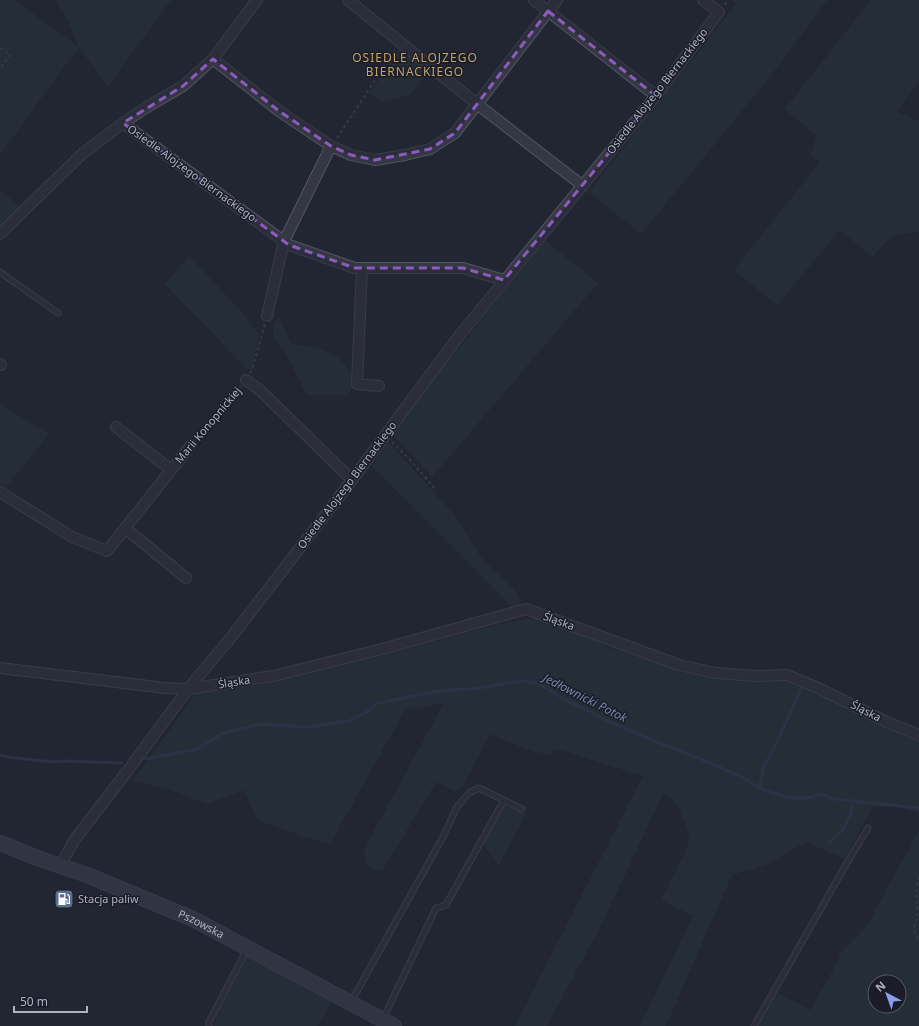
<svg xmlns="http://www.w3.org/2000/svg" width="919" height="1026" font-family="'Noto Sans',sans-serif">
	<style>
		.green { fill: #29373b; fill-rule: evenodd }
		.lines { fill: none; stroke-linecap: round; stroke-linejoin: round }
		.stream { stroke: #39405b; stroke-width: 3 }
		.lane-casing { stroke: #525562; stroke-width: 7 }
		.street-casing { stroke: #525562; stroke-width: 12 }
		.secondary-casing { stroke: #525562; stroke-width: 16 }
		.path { stroke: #485359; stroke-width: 2; stroke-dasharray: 3 3; stroke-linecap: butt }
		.lane { stroke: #353844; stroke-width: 5 }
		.street { stroke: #353844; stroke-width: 10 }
		.secondary { stroke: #434757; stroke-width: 14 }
		.marked { fill: none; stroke: #8d5bc0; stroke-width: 3; stroke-dasharray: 8 5; stroke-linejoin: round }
		.labels { text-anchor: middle; stroke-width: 3; stroke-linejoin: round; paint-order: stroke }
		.street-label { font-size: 11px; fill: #afb2c1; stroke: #1a1d29 }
		.poi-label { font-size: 11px; fill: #afb2c1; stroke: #1a1d29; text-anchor: start }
		.neighbourhood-label { font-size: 12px; letter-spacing: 1px; fill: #c5a366; stroke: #1a1d29 }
		.water-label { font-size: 12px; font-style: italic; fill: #7b84a6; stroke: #1a1d29 }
	</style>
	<rect width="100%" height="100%" fill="#222633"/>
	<path class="green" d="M 0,0 L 14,0 L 79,47 L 64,12 L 56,0 L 171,0 L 108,86 L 79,48 L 63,68 L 0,155 Z
		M 731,0 L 827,0 L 776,69 L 641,234 L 589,192 L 736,4 Z
		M 871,0 L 919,0 L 919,82 L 896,112 L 919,121 L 919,232 L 893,236 L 872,257 L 840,230 L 777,305 L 734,270 L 820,162 L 810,155 L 817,136 L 785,109 Z
		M 400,48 L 429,71 L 409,95 L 382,101 L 369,94 Z
		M 0,190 L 21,208 L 0,228 Z
		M 545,240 L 598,283 L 432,477 L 391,433 Z
		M 189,256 L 242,312 L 259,335 L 252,370 L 246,368 L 165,284 Z
		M 279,318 L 291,343 L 303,346 L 324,350 L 340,359 L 353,374 L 353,389 L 346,395 L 307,395 L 287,355 L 273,337 L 274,323 Z
		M 0,404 L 49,434 L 5,488 L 0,484 Z
		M 388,441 L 454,515 L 482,559 L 513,588 L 519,598 L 520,603 L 516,608 L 512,607 L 372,466 Z
		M 536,618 L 588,636 L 607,647 L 692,672 L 722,680 L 756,682 L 780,680 L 797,684 L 919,738 L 919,812 L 887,805 L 872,807 L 845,859 L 806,842 L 786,853 L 767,865 L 732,875 L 709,927 L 668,1021 L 665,1026 L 640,1026 L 693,916 L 661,900 L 688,846 L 689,836 L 685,822 L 675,801 L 663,794 L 601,925 L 547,1026 L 515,1026 L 643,776 L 560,750 L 555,750 L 549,755 C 529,751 509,742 490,734 L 463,787 L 455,791 L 436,782 L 382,871 L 375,871 L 366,864 L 364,853 L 369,840 L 444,703 L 405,710 L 330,844 L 305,837 L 257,820 L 244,790 L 207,804 L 167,789 L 133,781 L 195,694 L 265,684 L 354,661 L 373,658 L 479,629 L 520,620 Z
		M 504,805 L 526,814 L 499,865 L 482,843 Z
		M 919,831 L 919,1026 L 758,1026 L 777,992 L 810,1010 L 839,960 L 839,954 L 867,926 L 886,890 ZM 875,982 L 899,982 L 899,1006 L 875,1006 Z
		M 245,952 L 332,1000 L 318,1026 L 213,1026 Z"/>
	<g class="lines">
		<path class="stream" d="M 0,755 L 8,757 L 53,762 L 62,761 L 122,763
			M 146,759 L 197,749 L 223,733 L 262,724 L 307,727 L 349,721 L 367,712 L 377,703 L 384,702 L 432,692 L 479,688 L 520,681 L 537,683 L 569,702 L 584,708 L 603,719 L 662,744 L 703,760 L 742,777 L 761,789 L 782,796 L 795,798 L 807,798 L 821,794 L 834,799 L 919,808
			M 760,788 L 763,769 L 779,738 L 801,688
			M 830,842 L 842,831 L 852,812 L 851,801"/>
		<g class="lane-casing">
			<path id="lane" d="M 0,272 L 58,313
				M 351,1002 L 443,837 L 457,807 L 469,793 L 479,788 L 522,809
				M 383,1019 L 436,908 L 446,905 L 504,800
				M 209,1026 L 209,1022 L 247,949
				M 754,1026 L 847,863 L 868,828"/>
		</g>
		<g class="street-casing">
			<path id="street" d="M 257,0 L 213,59 L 183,86 L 147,107 L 123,123 L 289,245 L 355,268 L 463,268 L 504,280
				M 348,0 L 477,104 L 583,186
				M 534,0 L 656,96
				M 213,59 L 279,111 L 331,146 L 351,155 L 375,160 L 405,155 L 430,149 L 455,133 L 557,0
				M 0,234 L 82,154 L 123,123
				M 362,268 L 357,384 L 379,386
				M 267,316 L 284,241 L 331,146
				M 0,364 L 1,365
				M 246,380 L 261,391 L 352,480
				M 116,427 L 171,470
				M 0,492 L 72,537 L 107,551 L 191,445
				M 125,528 L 186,578
				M 0,668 L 165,688 L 188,689 L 273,676 L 382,649 L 526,609 L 679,665 L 716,673 L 756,676 L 787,675 L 816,687 L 889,723 L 919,735
				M 60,866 L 75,839 L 132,765 L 188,689 L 233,635 L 352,480 L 459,336 L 656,96 L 719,12 L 703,0"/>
		</g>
		<g class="secondary-casing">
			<g id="secondary">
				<path id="s1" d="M 0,843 L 40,859 L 87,875 L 193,919 L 394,1026"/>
			</g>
		</g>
		<path class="path" d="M 725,5 L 728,0
			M 0,48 L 10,55 L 0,69
			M 337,138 L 395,50
			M 250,373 L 252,370 L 265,324
			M 197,438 L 241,386
			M 392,442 L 412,462 L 436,490
			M 919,877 C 914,888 918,907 917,919 C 916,922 914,926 914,928 C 914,932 916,937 919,940"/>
		<use href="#lane" class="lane"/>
		<use href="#street" class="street"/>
		<use href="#secondary" class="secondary"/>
	</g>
	<path d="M0 0H919V1026H0ZM 548,11 L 656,96 L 504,280 L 463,268 L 355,268 L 289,245 L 123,123 L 183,86 L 213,59 L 279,111 L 331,146 L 351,155 L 375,160 L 430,149 L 455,133 Z" fill="#222633" fill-opacity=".55" fill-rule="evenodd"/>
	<path class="marked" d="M 548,11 L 656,96 L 504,280 L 463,268 L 355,268 L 289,245 L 123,123 L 183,86 L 213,59 L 279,111 L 331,146 L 351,155 L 375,160 L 430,149 L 455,133 Z"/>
	<defs>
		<g id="fuel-square" transform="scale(1)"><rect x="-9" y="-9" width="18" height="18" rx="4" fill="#5c6f8a" stroke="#1a1d29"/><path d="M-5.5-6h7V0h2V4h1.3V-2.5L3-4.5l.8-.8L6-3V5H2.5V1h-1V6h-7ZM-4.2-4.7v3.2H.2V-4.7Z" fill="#fff"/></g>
	</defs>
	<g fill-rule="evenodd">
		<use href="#fuel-square" x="64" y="899"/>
	</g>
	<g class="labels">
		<g class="street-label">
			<text transform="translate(657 91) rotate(-52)" y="4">Osiedle Alojzego Biernackiego</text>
			<text transform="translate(192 173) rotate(36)" y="4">Osiedle Alojzego Biernackiego</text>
			<text transform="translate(208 425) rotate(-50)" y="4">Marii Konopnickiej</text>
			<text transform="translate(347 485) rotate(-53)" y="4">Osiedle Alojzego Biernackiego</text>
			<text transform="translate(559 621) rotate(20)" y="4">Śląska</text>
			<text transform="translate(234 682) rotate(-9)" y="4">Śląska</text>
			<text transform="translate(866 711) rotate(27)" y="4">Śląska</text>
			<text dy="4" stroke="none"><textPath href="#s1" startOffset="217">Pszowska</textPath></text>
		</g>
		<g class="poi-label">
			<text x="78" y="903">Stacja paliw</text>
		</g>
		<g class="neighbourhood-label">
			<text x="415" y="62">OSIEDLE ALOJZEGO<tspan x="415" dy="14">BIERNACKIEGO</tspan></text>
		</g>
		<g class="water-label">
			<text transform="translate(585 698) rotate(27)" y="4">Jedłownicki Potok</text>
		</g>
	</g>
	<g transform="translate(887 994) rotate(319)"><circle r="19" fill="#1a1d29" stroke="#565966"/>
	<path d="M0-3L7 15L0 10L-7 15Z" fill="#8b9cea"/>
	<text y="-6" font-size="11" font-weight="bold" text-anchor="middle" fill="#afb2c1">N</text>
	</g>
	<path d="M14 1006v6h73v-6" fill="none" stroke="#afb2c1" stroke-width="2"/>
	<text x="20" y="1006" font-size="12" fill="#afb2c1" stroke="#1a1d29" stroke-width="3" paint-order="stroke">50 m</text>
</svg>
